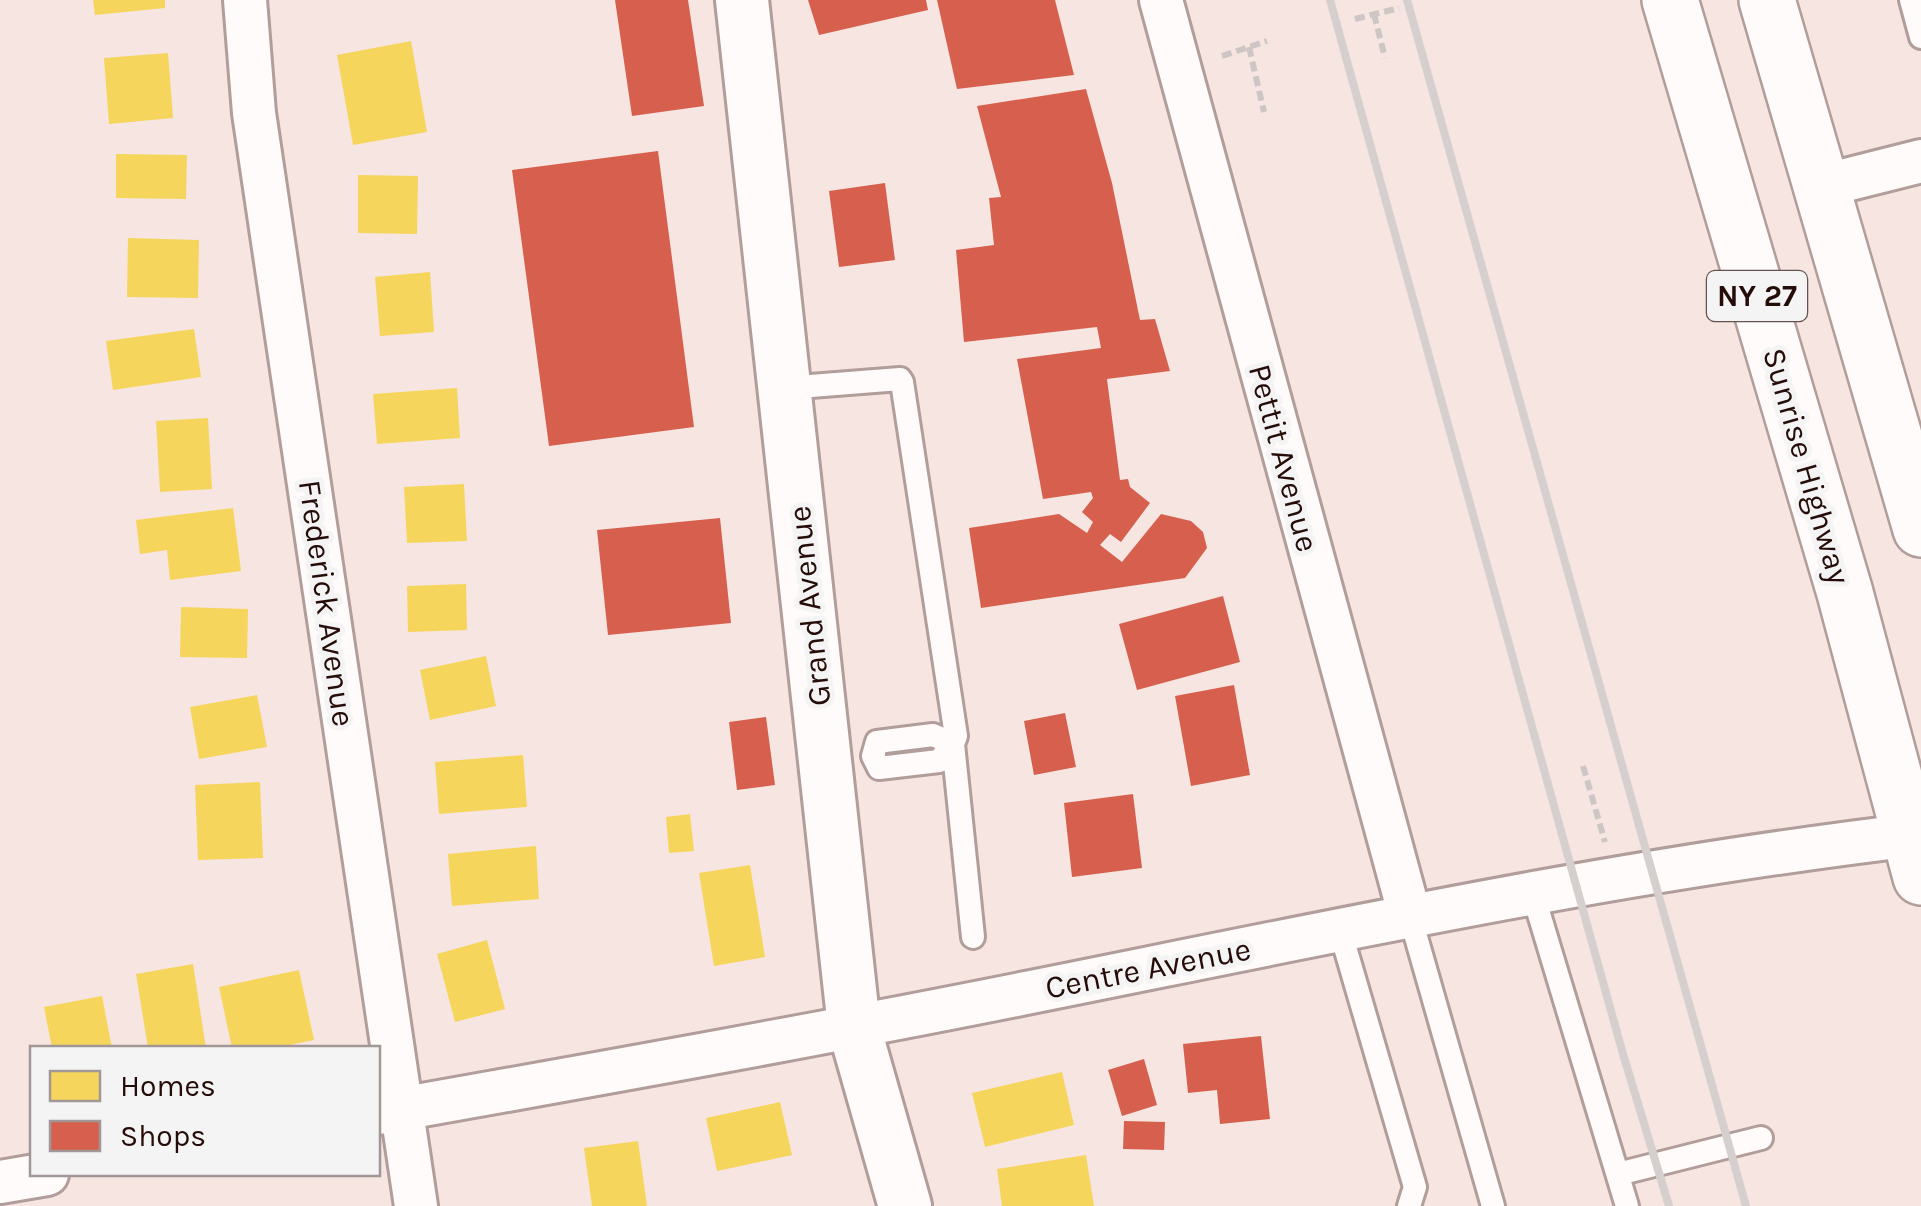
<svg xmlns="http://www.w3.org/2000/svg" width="1921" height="1206" font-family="Karla,sans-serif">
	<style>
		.homes { fill: #f6d55c }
		.shops { fill: #d6604d }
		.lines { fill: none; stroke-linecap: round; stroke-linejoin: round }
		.service-casing { stroke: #b19d99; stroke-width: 28 }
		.minor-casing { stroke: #b19d99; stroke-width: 48 }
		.tertiary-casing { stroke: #b19d99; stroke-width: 58 }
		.trunk-casing { stroke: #b19d99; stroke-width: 60 }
		.path { stroke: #cdc6c4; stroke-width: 6; stroke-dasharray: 10 5; stroke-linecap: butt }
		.service { stroke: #fefbfa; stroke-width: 22 }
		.minor { stroke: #fefbfa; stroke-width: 42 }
		.tertiary { stroke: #fefbfa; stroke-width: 52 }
		.trunk { stroke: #fefbfa; stroke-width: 55 }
		.rail { stroke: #d5cfcd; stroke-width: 8 }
		.labels { text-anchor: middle; stroke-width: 10; stroke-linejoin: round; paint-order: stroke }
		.shield { fill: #f4f4f4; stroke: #63524f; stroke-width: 2.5 }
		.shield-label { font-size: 30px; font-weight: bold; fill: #250c08 }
		.street-label { font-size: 32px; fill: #250c08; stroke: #f4f4f4 }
	</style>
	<rect width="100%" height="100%" fill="#f6e5e1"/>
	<path class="homes" d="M 93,0 L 165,0 L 165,8 L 95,15 Z
		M 411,41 L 427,132 L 353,145 L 337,55 Z
		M 168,53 L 173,118 L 109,124 L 104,58 Z
		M 116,154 L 187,155 L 186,199 L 116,198 Z
		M 358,175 L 418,176 L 417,234 L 358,233 Z
		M 128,238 L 199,240 L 198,298 L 127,297 Z
		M 430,272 L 434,332 L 380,336 L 375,277 Z
		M 194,329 L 201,377 L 113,390 L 106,341 Z
		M 457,388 L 460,438 L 377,444 L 373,394 Z
		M 208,418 L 212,489 L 160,492 L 156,421 Z
		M 464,484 L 467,541 L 407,543 L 404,487 Z
		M 233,508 L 241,571 L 170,580 L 167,550 L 140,554 L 136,520 Z
		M 466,584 L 467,630 L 408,632 L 407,586 Z
		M 181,607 L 248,609 L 247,658 L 180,657 Z
		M 486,656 L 496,706 L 430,720 L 420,670 Z
		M 257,695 L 267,747 L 199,759 L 190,707 Z
		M 523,755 L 527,807 L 439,814 L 435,762 Z
		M 260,782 L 263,858 L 198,860 L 195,785 Z
		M 690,814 L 694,851 L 669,853 L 666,817 Z
		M 536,846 L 539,899 L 452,906 L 448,854 Z
		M 750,865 L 765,957 L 714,966 L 699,873 Z
		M 487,940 L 505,1009 L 455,1022 L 437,954 Z
		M 193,964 L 206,1048 L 148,1048 L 136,974 Z
		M 299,970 L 314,1040 L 275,1048 L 232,1048 L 219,987 Z
		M 102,996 L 112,1048 L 52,1048 L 44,1007 Z
		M 1062,1072 L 1074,1125 L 985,1147 L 972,1093 Z
		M 780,1102 L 792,1155 L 717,1171 L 706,1118 Z
		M 638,1141 L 647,1206 L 592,1206 L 584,1148 Z
		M 1086,1155 L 1094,1206 L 1002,1206 L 997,1169 Z"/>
	<path class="shops" d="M 615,0 L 688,0 L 704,106 L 632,116 Z
		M 808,0 L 926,0 L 928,10 L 819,35 Z
		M 937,0 L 1055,0 L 1074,75 L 957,89 Z
		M 1086,89 L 1112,183 L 1140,320 L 1155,319 L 1170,371 L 1107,379 L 1120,480 L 1128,479 L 1130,487 L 1150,503 L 1121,542 L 1110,534 L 1100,545 L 1122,562 L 1161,514 L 1191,521 L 1203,532 L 1207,548 L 1185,578 L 981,608 L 969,528 L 1059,514 L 1087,533 L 1093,522 L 1082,512 L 1093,498 L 1091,492 L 1043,499 L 1017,359 L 1101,348 L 1097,327 L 964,342 L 956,250 L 994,245 L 989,198 L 1001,197 L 977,106 Z
		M 658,151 L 694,427 L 549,446 L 512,170 Z
		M 885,183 L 895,260 L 839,267 L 829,191 Z
		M 720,518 L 731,623 L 608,635 L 597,530 Z
		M 1223,596 L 1240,662 L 1137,690 L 1119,624 Z
		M 1234,685 L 1250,775 L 1191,786 L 1175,696 Z
		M 1065,713 L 1076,767 L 1034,775 L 1024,721 Z
		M 766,717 L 775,785 L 737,790 L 729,722 Z
		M 1133,794 L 1142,868 L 1072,877 L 1064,803 Z
		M 1261,1036 L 1270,1119 L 1220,1124 L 1217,1090 L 1188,1093 L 1183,1044 Z
		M 1144,1059 L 1157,1105 L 1122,1116 L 1108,1070 Z
		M 1124,1121 L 1165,1122 L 1164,1150 L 1123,1149 Z"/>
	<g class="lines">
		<g class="service-casing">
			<path id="service" d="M 1911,0 L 1921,37
				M 785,388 L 900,379 L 902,382 L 956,736 L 953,744 L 973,937
				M 933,735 L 953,744 L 939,761 L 879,768 L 873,756 L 877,742 Z
				M 1533,894 L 1627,1206
				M 1410,916 L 1493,1206
				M 1340,930 L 1415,1187 L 1409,1206
				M 1618,1174 L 1761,1138"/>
		</g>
		<g class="minor-casing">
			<path id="minor" d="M 245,0 L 254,113 L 416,1206
				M 1161,0 L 1410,916
				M 1822,186 L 1921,161
				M 378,1113 C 597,1074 817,1035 1036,991 C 1330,932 1623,869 1921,834
				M 0,1182 L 47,1174"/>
		</g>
		<g class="tertiary-casing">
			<path id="tertiary" d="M 742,0 L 854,1027 L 905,1206"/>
		</g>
		<g class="trunk-casing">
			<path id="trunk" d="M 1670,0 L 1845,593 L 1921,877
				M 1767,0 L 1921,529"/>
		</g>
		<path class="path" d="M 1374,14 L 1385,58
			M 1355,19 L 1399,8
			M 1249,47 L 1264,112
			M 1222,56 L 1267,41
			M 1583,766 L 1605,842"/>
		<use href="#service" class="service"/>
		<use href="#minor" class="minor"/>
		<use href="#tertiary" class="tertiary"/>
		<use href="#trunk" class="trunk"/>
		<path class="rail" d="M 1330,0 L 1623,1054 L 1669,1206
			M 1407,0 L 1746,1206"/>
	</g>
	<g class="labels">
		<rect class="shield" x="1707" y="271" width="100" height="50" rx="8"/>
		<g class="shield-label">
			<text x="1757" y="306">NY 27</text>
		</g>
		<g class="street-label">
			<text transform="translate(1284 458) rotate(75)" y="11">Pettit Avenue</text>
			<text transform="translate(1807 466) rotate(74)" y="11">Sunrise Highway</text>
			<text transform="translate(327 603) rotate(82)" y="11">Frederick Avenue</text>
			<text transform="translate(809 606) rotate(-96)" y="11">Grand Avenue</text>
			<text transform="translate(1148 968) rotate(-11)" y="11">Centre Avenue</text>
		</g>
	</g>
	<rect x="30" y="1046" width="350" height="130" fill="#f4f4f4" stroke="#a19796" stroke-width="2.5"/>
	<rect x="50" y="1071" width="50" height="30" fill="#f6d55c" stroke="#a19796" stroke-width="2.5"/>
	<text x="120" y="1096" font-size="30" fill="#250c08">Homes</text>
	<rect x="50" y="1121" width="50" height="30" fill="#d6604d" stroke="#a19796" stroke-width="2.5"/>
	<text x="120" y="1146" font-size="30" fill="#250c08">Shops</text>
</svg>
